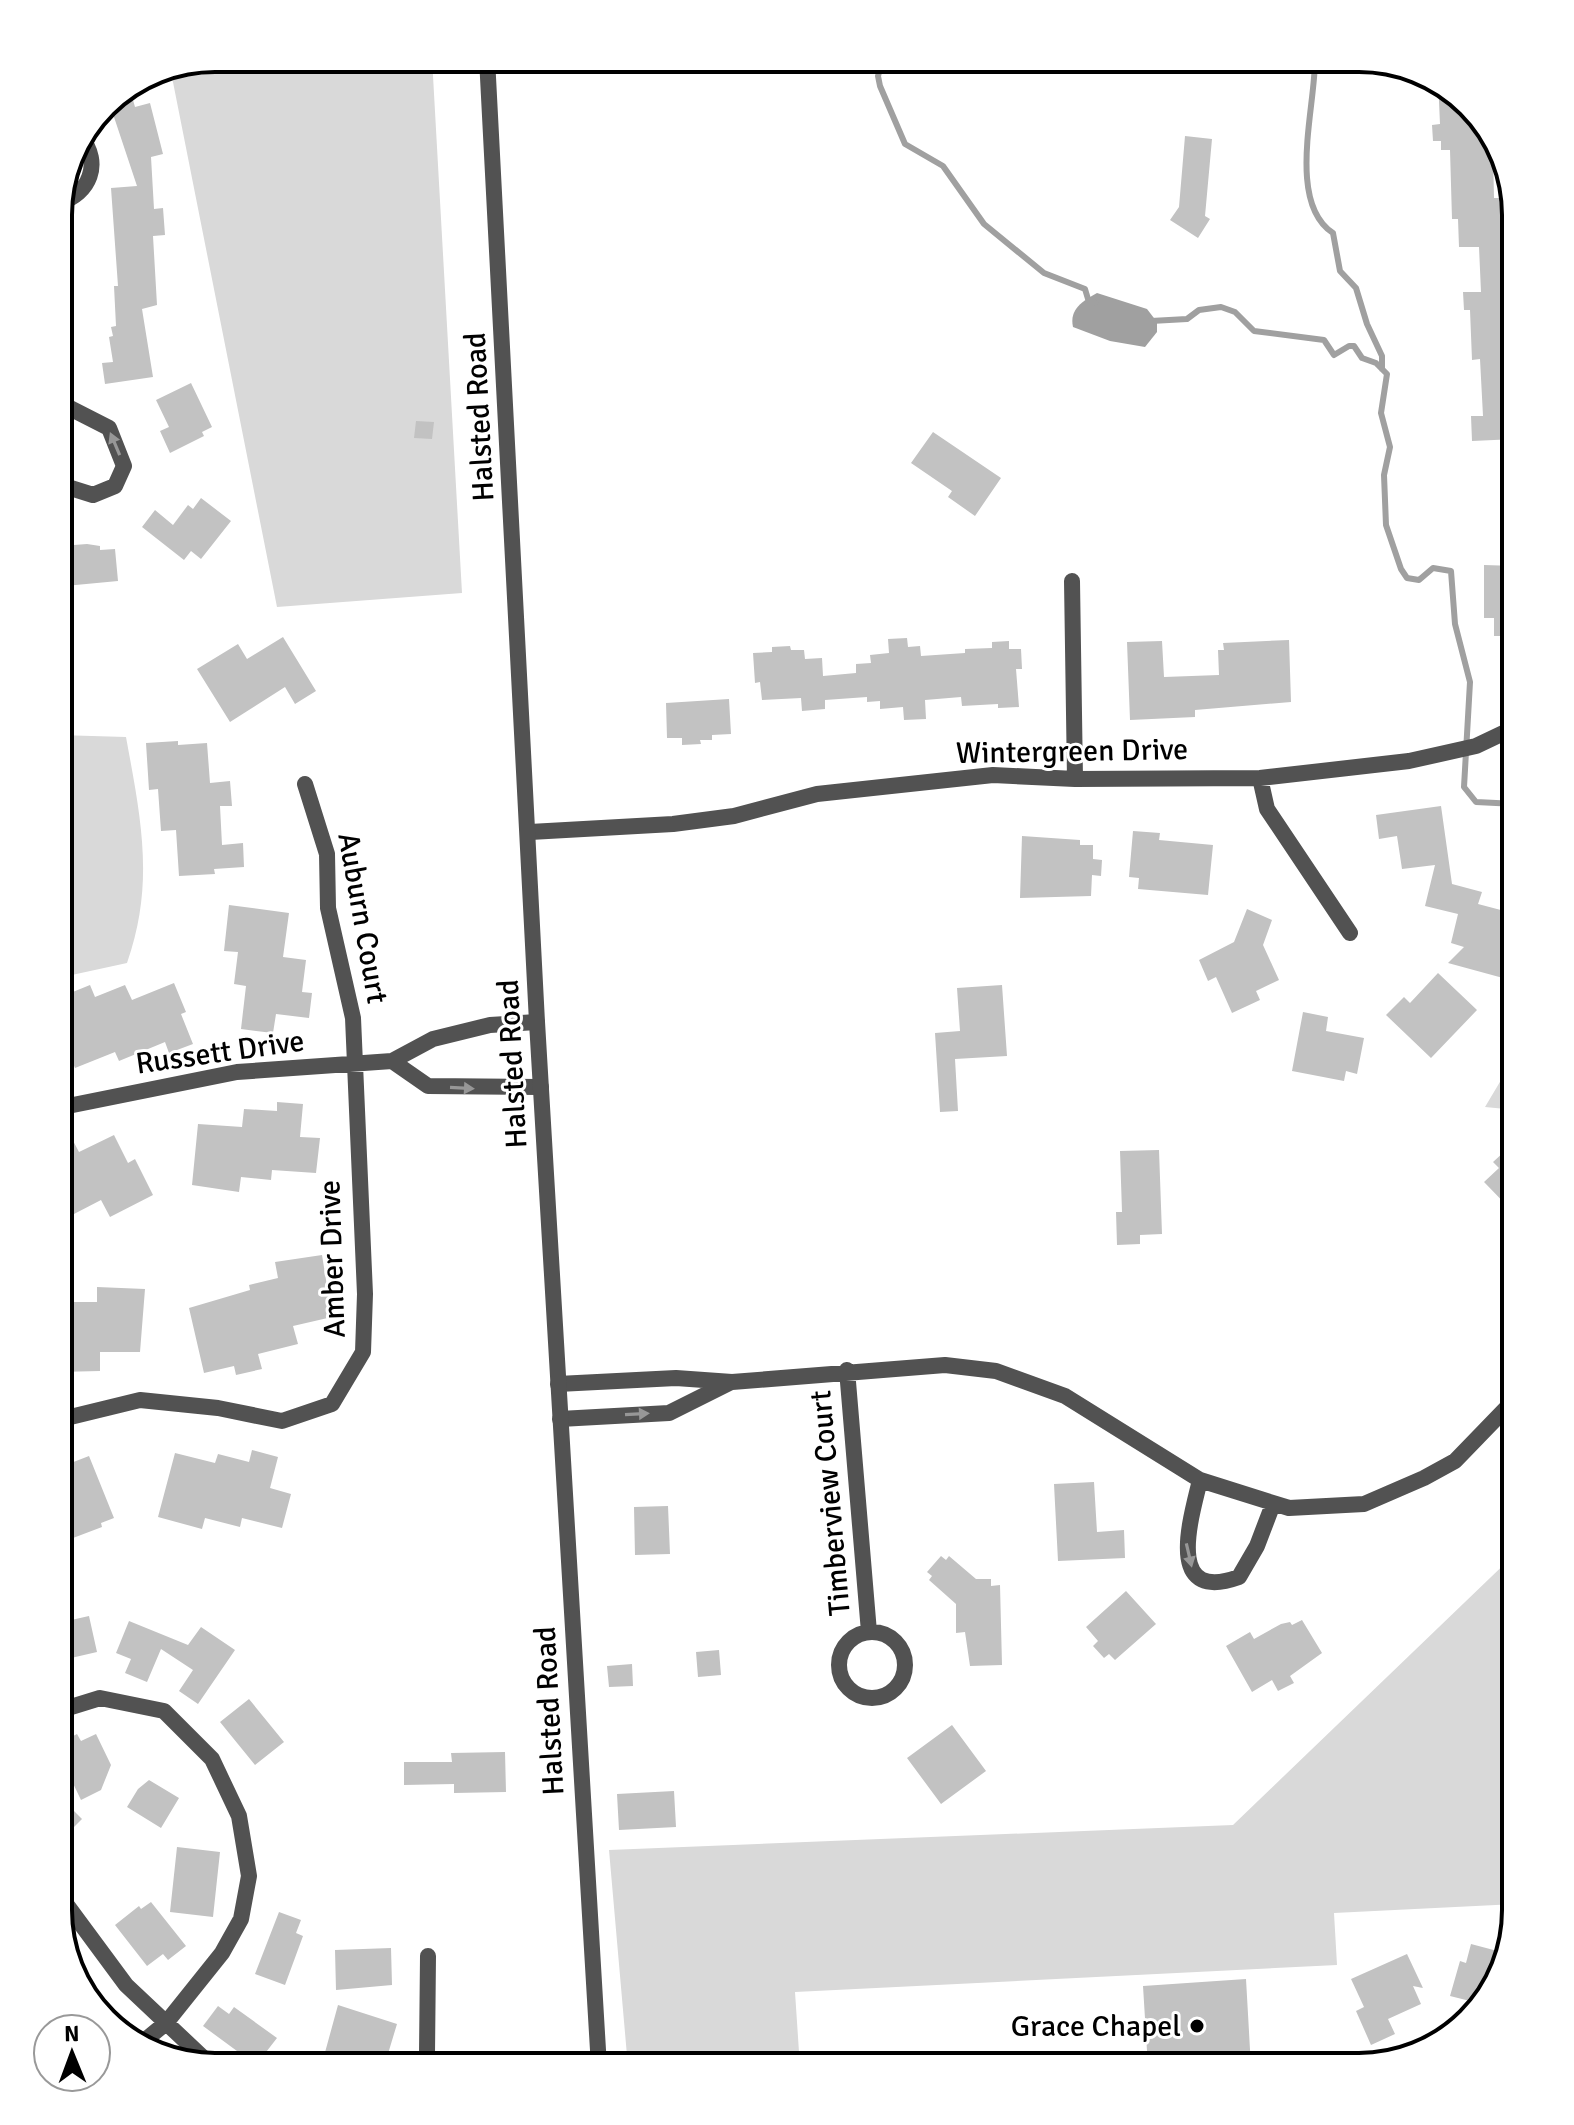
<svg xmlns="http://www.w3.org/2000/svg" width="1574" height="2125" font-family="Signika,sans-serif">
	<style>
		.green { fill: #d9d9d9 }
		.water { fill: #a0a0a0 }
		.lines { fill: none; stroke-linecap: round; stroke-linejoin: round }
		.stream { stroke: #a0a0a0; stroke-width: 6 }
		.building { fill: #c2c2c2 }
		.minor { stroke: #525252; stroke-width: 16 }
		.tertiary { stroke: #525252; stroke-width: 16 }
		.oneway { fill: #979797 }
		.poi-dot { fill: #000; stroke: #fff; stroke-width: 3 }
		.labels { text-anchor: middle; stroke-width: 6; stroke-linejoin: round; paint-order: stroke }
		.street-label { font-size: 30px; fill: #000; stroke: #fff }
		.poi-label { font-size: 30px; fill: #000; stroke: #fff; text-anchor: end }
		.rim { fill: none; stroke: #000; stroke-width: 4 }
	</style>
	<rect width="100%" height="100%" fill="#fff"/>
	<path class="green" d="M 215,58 L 432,58 L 462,593 L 277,607 L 170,67 Z
		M 58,735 L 126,737 C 141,819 155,883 127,963 L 58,978 Z
		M 1516,1055 L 1516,1110 L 1485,1107 Z
		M 1516,1553 L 1516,1904 L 1334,1913 L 1337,1965 L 795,1992 L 800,2067 L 628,2067 L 609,1850 L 1233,1825 Z"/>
	<path class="water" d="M 1097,293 L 1147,309 L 1157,322 L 1157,332 L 1145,347 L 1110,341 L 1073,327 C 1069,309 1083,301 1097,293 Z"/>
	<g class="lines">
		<path class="stream" d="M 883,58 L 878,76 L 880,86 L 905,144 L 943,166 L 984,224 L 1044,273 L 1085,289 L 1088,299 L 1095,303
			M 1315,58 C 1316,105 1286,202 1333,233 L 1340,271 L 1356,288 L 1367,324 L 1382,356 L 1382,369
			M 1151,321 L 1187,319 L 1199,310 L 1221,307 L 1235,312 L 1254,331 L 1324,340 L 1334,355 L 1349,346 L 1354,346 L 1362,358 L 1376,363 L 1387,374 L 1381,413 L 1390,447 L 1384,475 L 1386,525 L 1401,569 L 1407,578 L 1419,580 L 1433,568 L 1451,571 L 1455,624 L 1470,682 L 1464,787 L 1476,802 L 1516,804"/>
	</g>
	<path class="building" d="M 1438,79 L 1495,136 L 1499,153 L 1493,153 L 1494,198 L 1501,198 L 1502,219 L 1508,219 L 1511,290 L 1516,290 L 1516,439 L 1472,441 L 1471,416 L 1483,416 L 1480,359 L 1472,360 L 1470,310 L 1464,310 L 1463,292 L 1481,292 L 1479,247 L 1459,247 L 1458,219 L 1452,219 L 1450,150 L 1441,150 L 1441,141 L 1433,141 L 1432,125 L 1440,124 Z
		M 133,100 L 135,107 L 150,103 L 163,154 L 151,157 L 154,209 L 163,208 L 165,235 L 153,236 L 157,305 L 142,309 L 153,377 L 105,384 L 102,363 L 113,362 L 109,337 L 113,336 L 111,327 L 116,326 L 114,286 L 118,286 L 111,188 L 137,186 L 110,105 Z
		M 1185,136 L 1212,139 L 1205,216 L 1210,219 L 1198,238 L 1170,220 L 1179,207 Z
		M 191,383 L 212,427 L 202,432 L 204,436 L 170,453 L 160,431 L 169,427 L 156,400 Z
		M 416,421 L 434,422 L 432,439 L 414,438 Z
		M 933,432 L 1001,478 L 975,516 L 948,497 L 952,491 L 911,463 Z
		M 201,498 L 231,521 L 201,559 L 191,551 L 184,560 L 142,527 L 155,510 L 173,525 L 188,505 L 193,509 Z
		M 87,544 L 100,546 L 100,550 L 115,549 L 118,581 L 65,586 L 61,546 Z
		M 1484,565 L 1516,566 L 1516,636 L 1494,636 L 1494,618 L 1484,618 Z
		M 283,637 L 316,691 L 295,704 L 285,687 L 230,722 L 197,669 L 238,644 L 247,659 Z
		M 907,638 L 908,647 L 920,646 L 921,656 L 965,653 L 965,649 L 992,648 L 992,642 L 1009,641 L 1009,649 L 1021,649 L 1022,669 L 1016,669 L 1019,707 L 998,708 L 998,704 L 962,706 L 961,697 L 925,700 L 926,719 L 904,720 L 903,707 L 880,709 L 880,701 L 867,702 L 867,697 L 825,700 L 825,709 L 802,711 L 801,698 L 762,700 L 760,682 L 755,683 L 753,653 L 772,652 L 772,647 L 790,646 L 791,650 L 804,650 L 805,659 L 822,658 L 823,676 L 856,673 L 856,664 L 871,663 L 870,655 L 889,653 L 888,639 Z
		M 1289,640 L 1291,702 L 1195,710 L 1195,717 L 1130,720 L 1127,642 L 1162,641 L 1164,677 L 1219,675 L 1218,650 L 1224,650 L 1223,643 Z
		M 729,699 L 731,734 L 712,735 L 712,740 L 700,740 L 701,744 L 682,745 L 682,738 L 667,738 L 666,703 Z
		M 178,741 L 178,745 L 207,743 L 210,783 L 230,781 L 232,806 L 220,806 L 222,845 L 243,843 L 244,867 L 214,869 L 215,874 L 179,876 L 176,830 L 161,831 L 158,789 L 149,790 L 146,743 Z
		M 1441,806 L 1452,884 L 1482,892 L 1478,904 L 1516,914 L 1516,929 L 1503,978 L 1448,963 L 1464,947 L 1451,943 L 1458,914 L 1425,906 L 1435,865 L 1402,869 L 1397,836 L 1379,839 L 1376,815 Z
		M 1133,831 L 1160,833 L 1159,840 L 1213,845 L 1208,895 L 1138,889 L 1139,878 L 1129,877 Z
		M 1022,836 L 1080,840 L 1080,845 L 1093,845 L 1093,859 L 1102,860 L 1101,876 L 1092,875 L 1091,896 L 1020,898 Z
		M 229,905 L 289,913 L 283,957 L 306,960 L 302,992 L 312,993 L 309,1018 L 276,1014 L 273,1033 L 241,1029 L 246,986 L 234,984 L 238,952 L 224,951 Z
		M 1247,909 L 1272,920 L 1263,945 L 1279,980 L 1256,991 L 1260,1000 L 1232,1013 L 1216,977 L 1208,981 L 1199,960 L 1234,942 Z
		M 1438,973 L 1477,1010 L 1431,1058 L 1386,1015 L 1404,997 L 1410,1003 Z
		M 174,983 L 186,1012 L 181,1014 L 193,1044 L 169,1053 L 165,1042 L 119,1061 L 115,1052 L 75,1068 L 58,1029 L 58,998 L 90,985 L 95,997 L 125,985 L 132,1000 Z
		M 1002,985 L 1007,1056 L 955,1059 L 958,1111 L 940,1112 L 935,1033 L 960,1031 L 957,988 Z
		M 1303,1012 L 1328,1017 L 1326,1031 L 1364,1038 L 1357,1074 L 1346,1071 L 1344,1081 L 1292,1071 Z
		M 277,1102 L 303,1104 L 300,1137 L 320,1138 L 316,1173 L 272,1170 L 271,1180 L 241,1177 L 239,1192 L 192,1185 L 198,1124 L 242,1127 L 244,1109 L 277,1111 Z
		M 114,1135 L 128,1163 L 135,1159 L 153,1195 L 110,1217 L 101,1200 L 74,1214 L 70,1205 L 58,1211 L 58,1144 L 71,1137 L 79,1152 Z
		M 1516,1141 L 1516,1215 L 1484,1182 L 1499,1168 L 1493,1162 Z
		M 1159,1150 L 1162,1234 L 1140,1235 L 1140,1244 L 1117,1245 L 1116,1212 L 1122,1212 L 1120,1151 Z
		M 322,1255 L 332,1317 L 293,1326 L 298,1344 L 258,1354 L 262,1369 L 236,1375 L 234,1366 L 204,1373 L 189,1308 L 250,1290 L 249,1285 L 278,1278 L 275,1262 Z
		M 97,1287 L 145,1289 L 140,1352 L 100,1352 L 100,1371 L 58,1372 L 58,1316 L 66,1316 L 66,1302 L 97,1302 Z
		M 252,1450 L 278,1457 L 270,1488 L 291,1494 L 282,1528 L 242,1518 L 240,1527 L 205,1518 L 202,1529 L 158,1517 L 175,1453 L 215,1463 L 218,1454 L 249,1462 Z
		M 89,1456 L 114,1518 L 101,1523 L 102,1527 L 73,1538 L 69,1528 L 58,1532 L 58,1468 Z
		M 1094,1482 L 1097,1532 L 1124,1530 L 1125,1558 L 1058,1561 L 1054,1484 Z
		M 668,1506 L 670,1554 L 635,1555 L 634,1507 Z
		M 941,1556 L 946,1560 L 949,1556 L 976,1579 L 991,1579 L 991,1586 L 1000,1585 L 1002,1665 L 970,1666 L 965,1632 L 956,1633 L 956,1604 L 929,1580 L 932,1576 L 927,1572 Z
		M 1126,1591 L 1156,1624 L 1115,1660 L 1109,1654 L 1104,1658 L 1093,1646 L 1098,1641 L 1086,1627 Z
		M 89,1616 L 97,1652 L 58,1661 L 58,1623 Z
		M 1302,1620 L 1322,1653 L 1290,1676 L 1294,1683 L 1278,1691 L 1272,1680 L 1252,1692 L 1226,1646 L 1250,1632 L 1254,1639 L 1281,1624 L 1290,1622 L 1292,1625 Z
		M 129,1621 L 188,1645 L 201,1627 L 235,1650 L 198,1704 L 179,1691 L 193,1670 L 161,1649 L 147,1682 L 125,1673 L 131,1659 L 116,1653 Z
		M 719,1650 L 721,1675 L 698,1677 L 696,1652 Z
		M 632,1664 L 633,1686 L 609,1687 L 607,1666 Z
		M 249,1699 L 284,1742 L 255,1765 L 220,1722 Z
		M 952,1725 L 986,1771 L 941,1804 L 907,1758 Z
		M 77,1734 L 81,1741 L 96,1734 L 111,1765 L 101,1790 L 81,1800 L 58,1752 L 58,1744 Z
		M 505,1752 L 506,1792 L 454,1793 L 454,1784 L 404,1785 L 404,1762 L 452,1762 L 451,1753 Z
		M 149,1780 L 179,1798 L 161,1828 L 127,1807 L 138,1789 Z
		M 674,1791 L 676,1827 L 619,1830 L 617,1794 Z
		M 58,1795 L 82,1819 L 58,1843 Z
		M 177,1847 L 220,1852 L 213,1917 L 170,1912 Z
		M 151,1902 L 186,1946 L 168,1960 L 163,1954 L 147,1966 L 115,1925 L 139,1906 L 141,1909 Z
		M 279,1912 L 301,1920 L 296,1933 L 303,1936 L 285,1985 L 255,1974 Z
		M 1471,1944 L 1505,1953 L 1495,1988 L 1489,1994 L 1477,1991 L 1474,2002 L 1450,1996 L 1460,1961 L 1466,1963 Z
		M 391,1948 L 392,1985 L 336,1990 L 335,1950 Z
		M 1407,1954 L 1423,1988 L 1413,1986 L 1421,2004 L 1388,2019 L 1395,2034 L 1371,2045 L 1356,2011 L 1364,2007 L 1351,1979 Z
		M 1246,1979 L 1251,2067 L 1148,2067 L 1143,1986 Z
		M 338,2005 L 397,2024 L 384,2067 L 321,2067 Z
		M 218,2006 L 229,2014 L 234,2007 L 277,2038 L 256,2065 L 203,2026 Z"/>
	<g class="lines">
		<path class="minor" d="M 59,203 C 90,194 102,163 81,137
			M 58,338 L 64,327 L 62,229 L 58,204
			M 58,484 L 93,495 L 115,486 L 124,466 L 109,428 L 58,402
			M 1072,581 L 1075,779
			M 1260,778 L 1267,809 L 1350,933
			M 530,832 L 673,824 L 734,816 L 817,794 L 993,775 L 1075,779 L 1260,778 L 1409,761 L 1476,746 L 1516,727
			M 392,1061 L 428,1086 L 541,1087
			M 58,1108 L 237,1072 L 392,1061 L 433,1039 L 490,1025 L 537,1022
			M 847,1370 L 869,1632
			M 558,1384 L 676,1378 L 732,1382 L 945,1365 L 996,1371 L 1065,1396 L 1200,1480 L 1289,1508 L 1364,1504 L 1424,1478 L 1455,1461 L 1516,1398
			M 560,1419 L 669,1413 L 731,1382
			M 58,1420 L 140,1400 L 218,1408 L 282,1421 L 332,1404 L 363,1352 L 365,1294 L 353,1018 L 328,908 L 327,854 L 305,784
			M 1200,1480 C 1191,1518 1164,1604 1239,1577 L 1257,1546 L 1273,1504
			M839 1665a33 33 0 1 1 66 0a33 33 0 1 1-66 0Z
			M 58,1711 L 100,1698 L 164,1711 L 212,1759 L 239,1816 L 249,1876 L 241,1919 L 222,1953 L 166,2023 L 138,2046
			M 58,1893 L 126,1985 L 213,2067
			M 423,2067 L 427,2054 L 428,1956"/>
		<path class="tertiary" d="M 487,58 L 537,1022 L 599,2067"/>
	</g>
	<defs><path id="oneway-solid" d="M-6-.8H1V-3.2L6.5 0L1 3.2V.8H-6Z" transform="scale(2)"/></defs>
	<g class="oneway">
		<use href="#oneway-solid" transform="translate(115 444) rotate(-113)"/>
		<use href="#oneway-solid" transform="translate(462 1088) rotate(3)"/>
		<use href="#oneway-solid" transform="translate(637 1414) rotate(-3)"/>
		<use href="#oneway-solid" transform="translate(1189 1555) rotate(77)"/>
	</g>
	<circle class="poi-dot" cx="1197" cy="2026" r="8"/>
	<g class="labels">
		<g class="street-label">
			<text transform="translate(479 417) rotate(-93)" y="10">Halsted Road</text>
			<text transform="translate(1072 751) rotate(-1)" y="10">Wintergreen Drive</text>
			<text transform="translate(363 918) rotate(80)" y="10">Auburn Court</text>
			<text transform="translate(220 1052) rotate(-8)" y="10">Russett Drive</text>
			<text transform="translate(512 1064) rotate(-93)" y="10">Halsted Road</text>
			<text transform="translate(332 1259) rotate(-92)" y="10">Amber Drive</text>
			<text transform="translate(830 1503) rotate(-95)" y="10">Timberview Court</text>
			<text transform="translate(549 1711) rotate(-93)" y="10">Halsted Road</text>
		</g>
		<g class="poi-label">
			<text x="1181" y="2036">Grace Chapel</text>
		</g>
	</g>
	<path d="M0 0H1574V2125H0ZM215 72H1359A143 143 0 0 1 1502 215V1910A143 143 0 0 1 1359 2053H215A143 143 0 0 1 72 1910V215A143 143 0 0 1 215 72Z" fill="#fff" fill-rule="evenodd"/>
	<path class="rim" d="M215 72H1359A143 143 0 0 1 1502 215V1910A143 143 0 0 1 1359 2053H215A143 143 0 0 1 72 1910V215A143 143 0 0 1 215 72Z"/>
	<g transform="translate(72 2053) rotate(359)"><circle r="38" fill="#ffffff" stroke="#999999" stroke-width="2"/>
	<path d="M0-6L14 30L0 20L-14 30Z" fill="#000000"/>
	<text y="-12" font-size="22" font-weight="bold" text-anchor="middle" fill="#000000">N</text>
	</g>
</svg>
